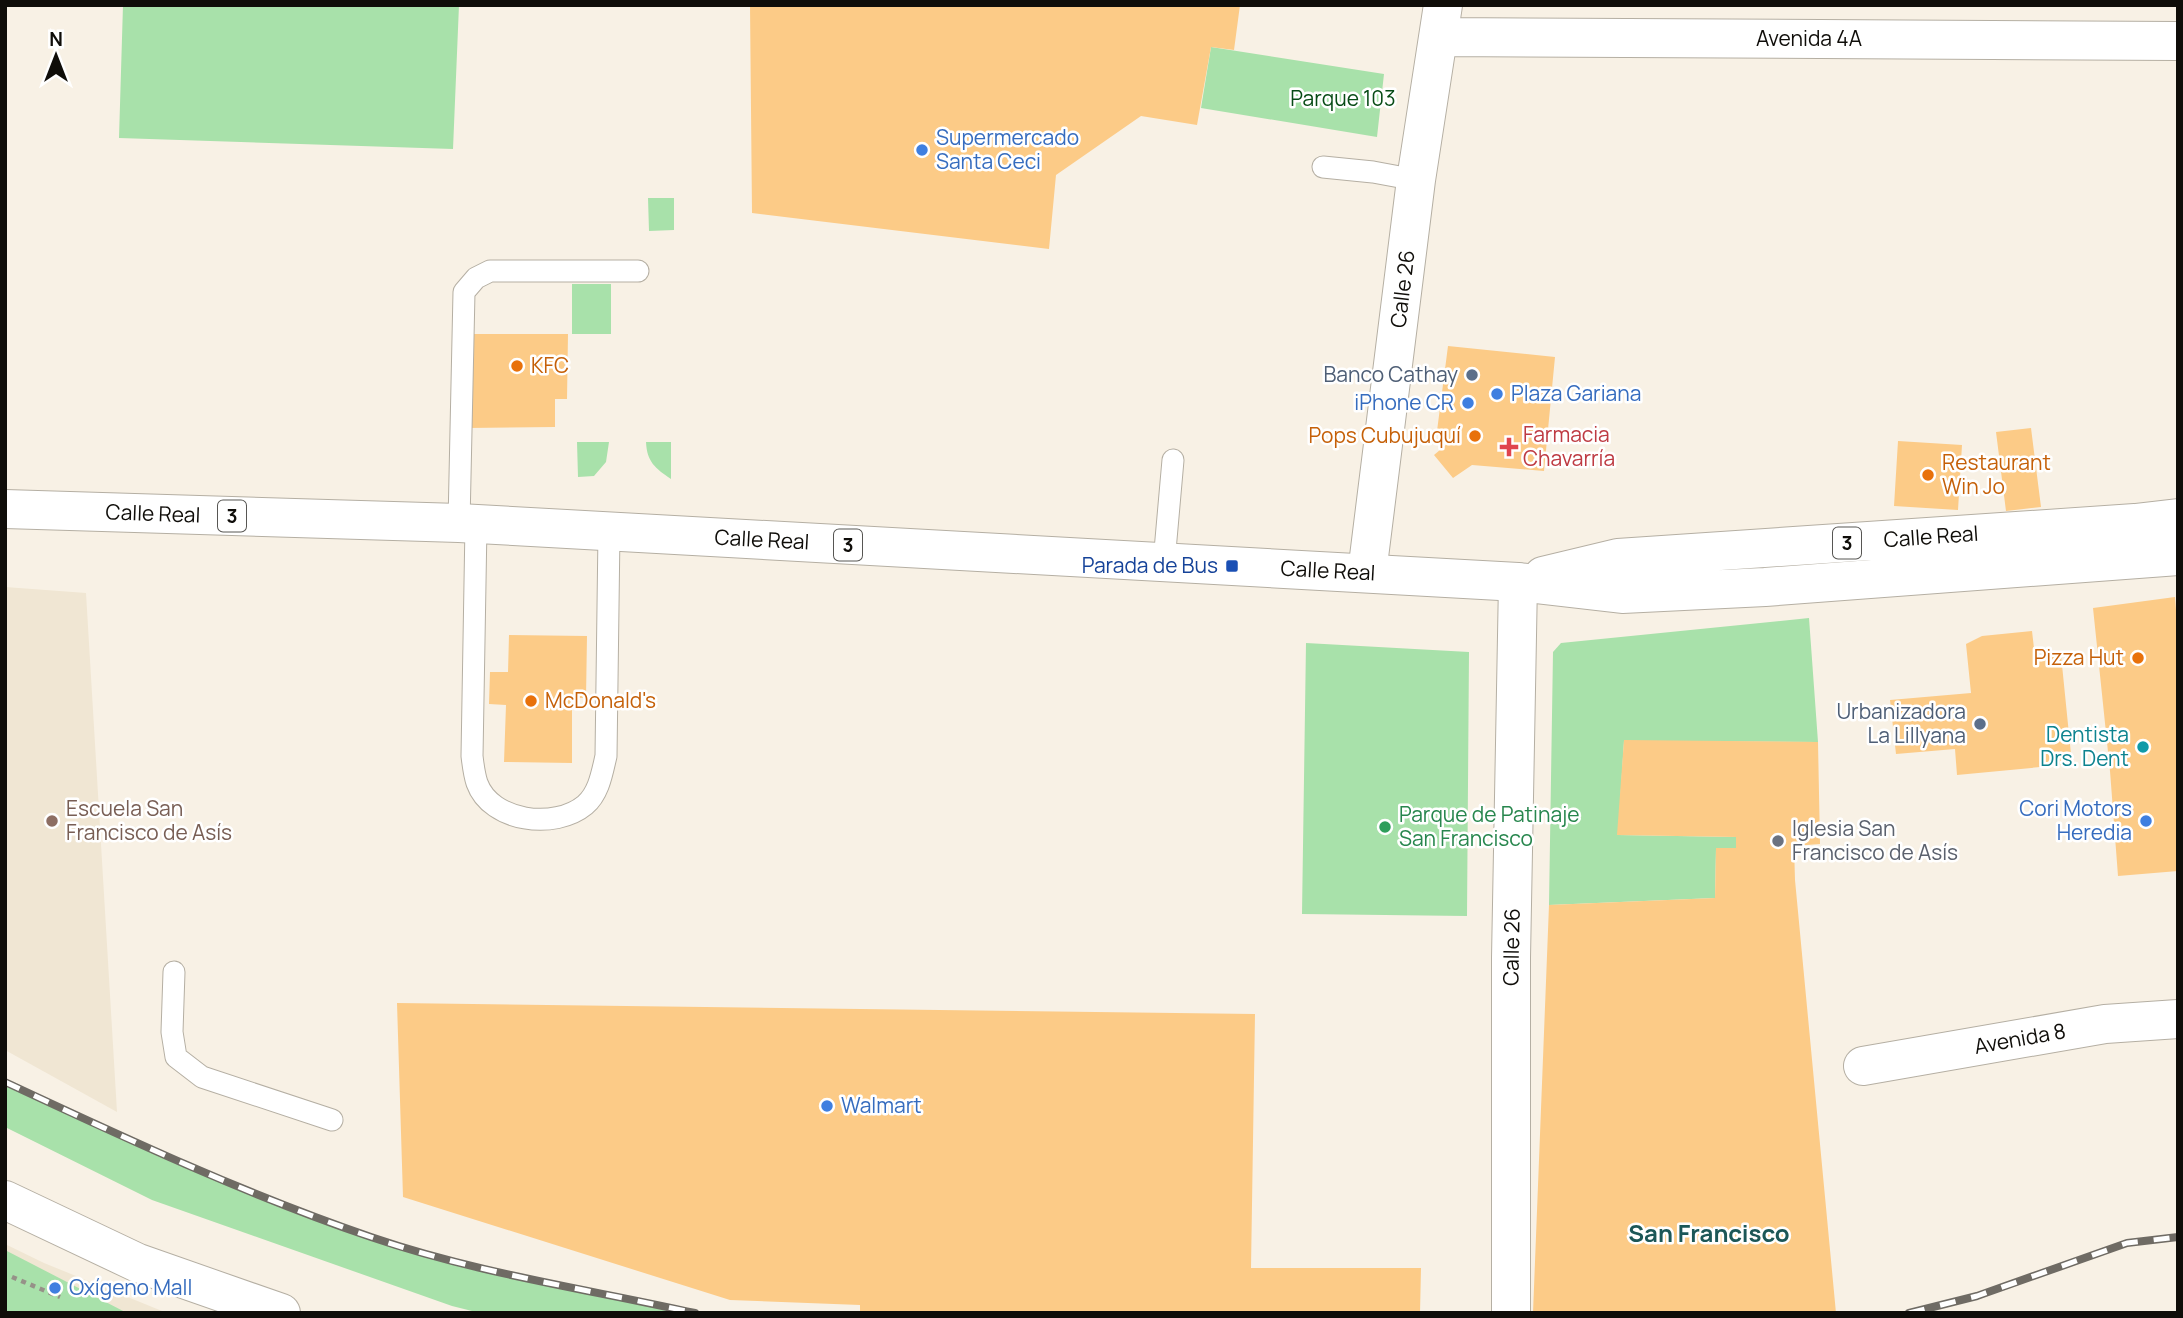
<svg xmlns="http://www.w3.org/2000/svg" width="2183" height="1318" font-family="Manrope,sans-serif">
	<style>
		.built { fill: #f0e6d3 }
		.green { fill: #a8e1aa }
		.building { fill: #fccb87 }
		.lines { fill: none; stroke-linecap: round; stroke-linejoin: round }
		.service-casing { stroke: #b5afa3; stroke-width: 23 }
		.minor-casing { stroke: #b5afa3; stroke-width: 40 }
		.primary-casing { stroke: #b5afa3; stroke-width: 40 }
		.path { stroke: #969188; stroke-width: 4.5; stroke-dasharray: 5 5; stroke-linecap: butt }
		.service { stroke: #fff; stroke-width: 21 }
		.minor { stroke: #fff; stroke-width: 38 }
		.primary { stroke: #fff; stroke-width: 38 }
		.rail-casing { stroke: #6f6b64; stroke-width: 8 }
		.rail { stroke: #fff; stroke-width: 5; stroke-dasharray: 16; stroke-linecap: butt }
		.shop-dot { fill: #3f7fe0; stroke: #fff; stroke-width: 2.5 }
		.food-dot { fill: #e8710a; stroke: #fff; stroke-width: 2.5 }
		.service-dot { fill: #5c6f8a; stroke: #fff; stroke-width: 2.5 }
		.health-dot { fill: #e0444e; stroke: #fff; stroke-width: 2.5 }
		.transit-dot { fill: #1a4fb4; stroke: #fff; stroke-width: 2.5 }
		.culture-dot { fill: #0f9aa8; stroke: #fff; stroke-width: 2.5 }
		.education-dot { fill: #8d6e63; stroke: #fff; stroke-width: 2.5 }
		.leisure-dot { fill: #2e9e5b; stroke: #fff; stroke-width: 2.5 }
		.worship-dot { fill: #6b7280; stroke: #fff; stroke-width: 2.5 }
		.labels { text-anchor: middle; stroke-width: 5; stroke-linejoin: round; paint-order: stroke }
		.shield { fill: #fff; stroke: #575653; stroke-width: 2 }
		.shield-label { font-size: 19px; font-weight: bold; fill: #0f0d09 }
		.street-label { font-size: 21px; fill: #0f0d09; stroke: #fff }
		.park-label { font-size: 21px; fill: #074b15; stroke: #fff }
		.shop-label { font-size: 21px; fill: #366cbe; stroke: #fff; text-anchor: start }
		.food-label { font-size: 21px; fill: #c56008; stroke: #fff; text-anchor: start }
		.service-label { font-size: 21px; fill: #4e5e75; stroke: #fff; text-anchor: end }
		.health-label { font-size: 21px; fill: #be3a42; stroke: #fff; text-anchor: start }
		.transit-label { font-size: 21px; fill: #164399; stroke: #fff; text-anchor: end }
		.culture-label { font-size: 21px; fill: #0d838f; stroke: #fff; text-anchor: end }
		.education-label { font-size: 21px; fill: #785e54; stroke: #fff; text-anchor: start }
		.leisure-label { font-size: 21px; fill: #27864d; stroke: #fff; text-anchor: start }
		.worship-label { font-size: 21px; fill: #5b616d; stroke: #fff; text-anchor: start }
		.quarter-label { font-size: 24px; font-weight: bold; fill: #1c5757; stroke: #fff }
	</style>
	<rect width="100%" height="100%" fill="#f8f1e5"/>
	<path class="built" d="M 5,587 L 86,593 L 117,1112 L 5,1050 Z
		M 5,1244 L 44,1263 L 167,1313 L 5,1313 Z"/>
	<path class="green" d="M 123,5 L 459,5 L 453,149 L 119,138 Z
		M 1211,47 L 1384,74 L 1377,137 L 1201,108 Z
		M 648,198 L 674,198 L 674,230 L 649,231 Z
		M 572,284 L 611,284 L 611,334 L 572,334 Z
		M 577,442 L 609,442 L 606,462 L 594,476 L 578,477 Z
		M 646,442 L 671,442 L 671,479 C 655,468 647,462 646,442 Z
		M 1809,618 L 1818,742 L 1624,741 L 1618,835 L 1736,837 L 1736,848 L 1716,849 L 1715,898 L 1549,905 L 1553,652 L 1561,643 Z
		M 1306,643 L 1469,652 L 1467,916 L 1302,914 Z
		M 5,1082 C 125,1137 245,1194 371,1237 C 476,1273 587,1289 695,1313 L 480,1313 L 452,1306 L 152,1200 L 5,1127 Z
		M 5,1250 L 127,1313 L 5,1313 Z"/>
	<path class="building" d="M 750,5 L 1240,5 L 1234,50 L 1211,47 L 1197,125 L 1141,116 L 1056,175 L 1049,249 L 752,213 Z
		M 467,334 L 568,334 L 567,399 L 555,399 L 555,427 L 467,428 Z
		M 1448,346 L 1555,357 L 1544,471 L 1472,465 L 1453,478 L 1434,455 L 1447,444 L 1437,431 Z
		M 2031,428 L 2041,507 L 2006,511 L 1996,432 Z
		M 1898,441 L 1962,445 L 1958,510 L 1894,506 Z
		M 2175,597 L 2178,635 L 2178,871 L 2118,876 L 2110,771 L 2093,608 Z
		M 2032,631 L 2035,657 L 2061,655 L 2072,764 L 1957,775 L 1955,749 L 1896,754 L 1890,700 L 1971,693 L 1966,644 L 1982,636 Z
		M 509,635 L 587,636 L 586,698 L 572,698 L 572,763 L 504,762 L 506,705 L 489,704 L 490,672 L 508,672 Z
		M 1624,740 L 1818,742 L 1820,844 L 1794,846 L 1795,880 L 1836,1313 L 1533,1313 L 1549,905 L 1715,898 L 1716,848 L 1736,848 L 1736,837 L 1617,835 Z
		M 397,1003 L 1255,1014 L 1251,1268 L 1421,1268 L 1420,1313 L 860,1313 L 860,1305 L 730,1300 L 403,1197 Z"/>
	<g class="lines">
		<g class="service-casing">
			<path id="service" d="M 1323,167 L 1373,172 L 1416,180
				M 459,523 L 464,292 L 476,278 L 490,271 L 638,271
				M 476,525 L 472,756 C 473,764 474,774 477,783 C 491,822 555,830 585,805 C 599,793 602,773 606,756 L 609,532
				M 1164,562 L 1173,460
				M 174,972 L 172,1032 L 176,1057 L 202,1077 L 332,1120"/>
		</g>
		<g class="minor-casing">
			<path id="minor" d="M 1440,37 L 2178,41
				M 1367,573 L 1416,180 L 1443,5
				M 1863,1066 L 2105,1024 L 2178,1019
				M 5,1200 L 138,1263 L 281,1313
				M 1511,1313 L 1511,958 L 1518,582"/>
		</g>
		<g class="primary-casing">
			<path id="primary" d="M 5,509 L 459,523 L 1518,582 L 1622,594 L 1765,587 L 2178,556
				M 1543,576 L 1618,558 L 2135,523 L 2178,518"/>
		</g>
		<path class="path" d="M 12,1277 L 60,1297"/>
		<use href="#service" class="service"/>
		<use href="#minor" class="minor"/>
		<use href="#primary" class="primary"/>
		<g class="rail-casing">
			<path id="rail" d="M 5,1082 C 125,1138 245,1194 371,1237 C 476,1273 587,1289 695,1313
				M 1909,1313 L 1977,1296 L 2127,1243 L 2178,1237"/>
		</g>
		<use href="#rail" class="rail"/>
	</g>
	<g class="shop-dot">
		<circle cx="922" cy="150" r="7"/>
		<circle cx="1497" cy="394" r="7"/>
		<circle cx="1468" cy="403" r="7"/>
		<circle cx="2146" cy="821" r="7"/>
		<circle cx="827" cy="1106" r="7"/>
		<circle cx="55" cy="1288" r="7"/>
	</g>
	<g class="food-dot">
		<circle cx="517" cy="366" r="7"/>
		<circle cx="1475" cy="436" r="7"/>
		<circle cx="1928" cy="475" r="7"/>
		<circle cx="2138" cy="658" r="7"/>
		<circle cx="531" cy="701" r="7"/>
	</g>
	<g class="service-dot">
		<circle cx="1472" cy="375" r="7"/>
		<circle cx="1980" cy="724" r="7"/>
	</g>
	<path class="health-dot" d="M1505.5 436.5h7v7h7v7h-7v7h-7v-7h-7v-7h7z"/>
	<rect class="transit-dot" x="1225" y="559" width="14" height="14" rx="3.5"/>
	<circle class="culture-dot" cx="2143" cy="747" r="7"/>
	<circle class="education-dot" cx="52" cy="821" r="7"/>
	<circle class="leisure-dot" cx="1385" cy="827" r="7"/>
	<circle class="worship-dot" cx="1778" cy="841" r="7"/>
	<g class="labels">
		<g class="shield">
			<rect x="218" y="500.5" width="28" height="31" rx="5"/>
			<rect x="1833" y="527.5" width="28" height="31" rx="5"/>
			<rect x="834" y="529.5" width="28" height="31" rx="5"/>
		</g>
		<g class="shield-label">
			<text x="232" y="523">3</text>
			<text x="1847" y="550">3</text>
			<text x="848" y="552">3</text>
		</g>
		<g class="street-label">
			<text x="1809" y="46">Avenida 4A</text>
			<text transform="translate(1403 289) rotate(-83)" y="7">Calle 26</text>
			<text transform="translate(153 514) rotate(2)" y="7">Calle Real</text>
			<text transform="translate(1931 537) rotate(-4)" y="7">Calle Real</text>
			<text transform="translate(762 540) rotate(3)" y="7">Calle Real</text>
			<text transform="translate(1328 571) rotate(3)" y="7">Calle Real</text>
			<text transform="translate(1512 947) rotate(-89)" y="7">Calle 26</text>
			<text transform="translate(2020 1039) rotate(-10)" y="7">Avenida 8</text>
		</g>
		<g class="park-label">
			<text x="1343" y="106">Parque 103</text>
		</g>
		<g class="shop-label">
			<text x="936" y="145">Supermercado<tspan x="936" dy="24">Santa Ceci</tspan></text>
			<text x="1511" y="401">Plaza Gariana</text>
			<text x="1454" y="410" text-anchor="end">iPhone CR</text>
			<text x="2132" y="816" text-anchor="end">Cori Motors<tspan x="2132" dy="24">Heredia</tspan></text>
			<text x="841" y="1113">Walmart</text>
			<text x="69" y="1295">Oxígeno Mall</text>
		</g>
		<g class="food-label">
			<text x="531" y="373">KFC</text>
			<text x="1461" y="443" text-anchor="end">Pops Cubujuquí</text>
			<text x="1942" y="470">Restaurant<tspan x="1942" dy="24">Win Jo</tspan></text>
			<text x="2124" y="665" text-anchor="end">Pizza Hut</text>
			<text x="545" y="708">McDonald's</text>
		</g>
		<g class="service-label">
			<text x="1458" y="382">Banco Cathay</text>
			<text x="1966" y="719">Urbanizadora<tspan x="1966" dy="24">La Lillyana</tspan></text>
		</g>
		<g class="health-label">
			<text x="1523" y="442">Farmacia<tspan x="1523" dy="24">Chavarría</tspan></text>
		</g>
		<g class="transit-label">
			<text x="1218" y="573">Parada de Bus</text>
		</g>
		<g class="culture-label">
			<text x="2129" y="742">Dentista<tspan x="2129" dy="24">Drs. Dent</tspan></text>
		</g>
		<g class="education-label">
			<text x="66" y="816">Escuela San<tspan x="66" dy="24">Francisco de Asís</tspan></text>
		</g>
		<g class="leisure-label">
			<text x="1399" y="822">Parque de Patinaje<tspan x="1399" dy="24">San Francisco</tspan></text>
		</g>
		<g class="worship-label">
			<text x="1792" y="836">Iglesia San<tspan x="1792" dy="24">Francisco de Asís</tspan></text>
		</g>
		<g class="quarter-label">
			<text x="1709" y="1242">San Francisco</text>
		</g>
	</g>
	<rect width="2183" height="1318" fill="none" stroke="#0f0d09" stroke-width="14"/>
	<g transform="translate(56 56)" stroke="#ffffff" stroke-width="5" paint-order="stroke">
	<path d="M0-5L12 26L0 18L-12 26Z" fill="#0f0d09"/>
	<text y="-10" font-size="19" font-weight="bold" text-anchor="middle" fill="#0f0d09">N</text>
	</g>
</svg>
